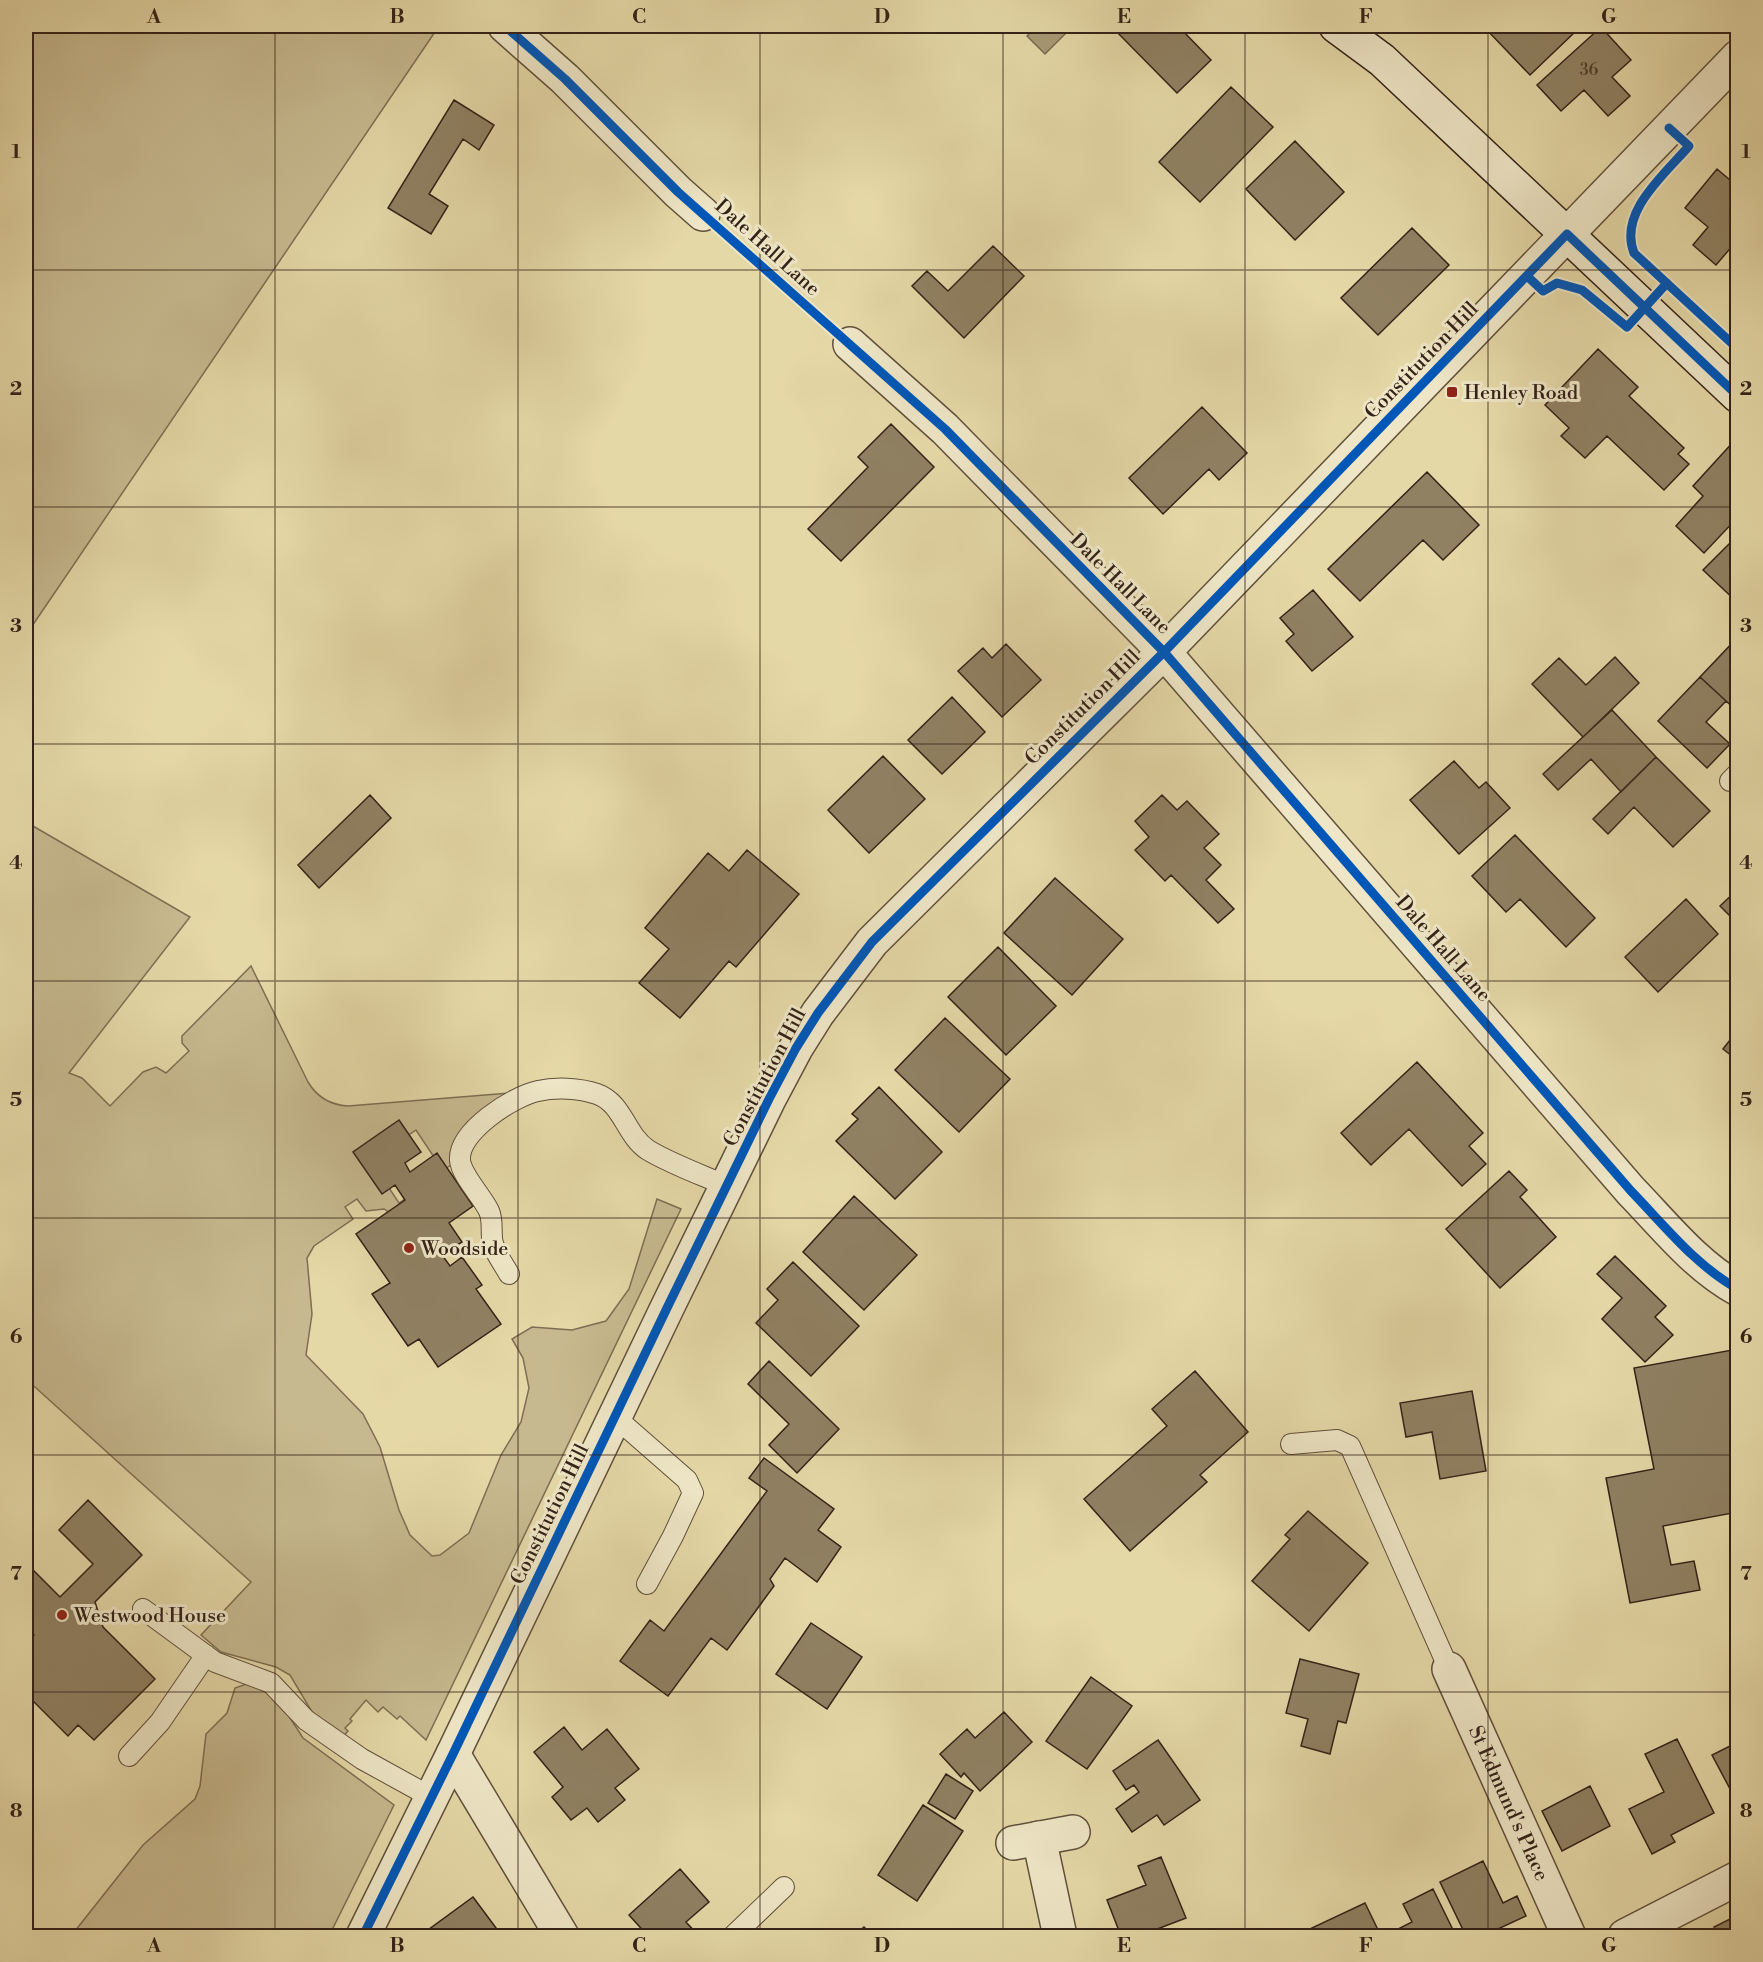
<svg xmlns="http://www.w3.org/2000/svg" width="1763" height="1962" font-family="'Libre Bodoni',serif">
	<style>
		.green { fill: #c7b98f; stroke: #7e6e54; stroke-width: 1.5 }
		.water { fill: #a99a77; stroke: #7a6a51; stroke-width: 1.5 }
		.building { fill: #908163; stroke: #342219; stroke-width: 1.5 }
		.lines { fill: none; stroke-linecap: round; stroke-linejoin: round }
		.lane-casing { stroke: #60503c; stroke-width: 22 }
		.street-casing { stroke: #60503c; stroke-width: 36 }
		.secondary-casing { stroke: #342219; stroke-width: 36 }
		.lane { stroke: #eee6c6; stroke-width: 20 }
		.street { stroke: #eee6c6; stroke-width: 33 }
		.secondary { stroke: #eee6c6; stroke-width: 33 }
		.cycleway-casing { stroke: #eee6c6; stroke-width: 13 }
		.cycleway { stroke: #0057b8; stroke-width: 9 }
		.grid { fill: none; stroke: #342219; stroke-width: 1.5; stroke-opacity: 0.55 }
		.poi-dot { fill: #8f2418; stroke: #eee6c6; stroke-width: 2 }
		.labels { text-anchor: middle; stroke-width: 6; stroke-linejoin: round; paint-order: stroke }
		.number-label { font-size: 16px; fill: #4b3a2c }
		.street-label { font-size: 20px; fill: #342219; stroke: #eee6c6 }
		.poi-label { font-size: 20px; fill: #342219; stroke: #eee6c6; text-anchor: start }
		.neatline { fill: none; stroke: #342219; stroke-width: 2 }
		.grid-label { font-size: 20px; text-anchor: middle; font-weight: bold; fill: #342219 }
	</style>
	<rect width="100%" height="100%" fill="#e5d8a7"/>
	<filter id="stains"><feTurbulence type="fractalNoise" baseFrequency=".00333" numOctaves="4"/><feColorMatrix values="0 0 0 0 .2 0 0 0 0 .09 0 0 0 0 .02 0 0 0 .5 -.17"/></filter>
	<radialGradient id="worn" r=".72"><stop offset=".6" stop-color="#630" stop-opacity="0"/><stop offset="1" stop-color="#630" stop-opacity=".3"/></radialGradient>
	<path class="green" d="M 26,26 L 439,26 L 26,635 Z
		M 26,822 L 190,917 L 69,1073 L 82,1078 L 110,1106 L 143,1072 L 156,1067 L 166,1073 L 189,1051 L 182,1043 L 182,1036 L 251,966 L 308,1082 C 317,1097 330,1105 348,1106 L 521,1092 L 482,1117 L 462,1181 L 451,1165 L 439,1173 L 436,1160 L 416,1130 L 371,1161 L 399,1203 L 412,1194 L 390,1213 L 384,1209 L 366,1211 L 357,1199 L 345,1207 L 353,1219 L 314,1246 L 307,1258 L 312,1314 L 306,1355 L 363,1414 L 380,1447 L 399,1510 L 410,1535 L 432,1556 L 440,1555 L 469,1533 L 501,1455 L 521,1422 L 529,1388 L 523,1358 L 512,1339 L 532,1327 L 572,1330 L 606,1321 L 629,1289 L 657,1199 L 681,1209 L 426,1740 L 400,1716 L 397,1719 L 383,1707 L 378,1712 L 366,1700 L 350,1719 L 352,1721 L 345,1728 L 348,1731 L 341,1739 L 318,1722 L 290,1675 L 276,1667 L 221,1652 L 201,1635 L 251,1582 L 26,1379 Z
		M 252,1682 L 272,1690 L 303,1738 L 394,1805 L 329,1936 L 71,1936 L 143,1845 L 195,1799 L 200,1786 L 206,1734 L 227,1713 L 235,1688 Z"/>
	<path class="water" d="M 1037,26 L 1073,26 L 1045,54 L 1027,36 Z"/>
	<path class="building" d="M 1111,26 L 1186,26 L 1182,30 L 1211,60 L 1177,93 Z
		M 1488,26 L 1572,26 L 1577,30 L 1530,75 L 1485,28 Z
		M 1601,27 L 1631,60 L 1612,77 L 1630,96 L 1608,116 L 1584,90 L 1561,111 L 1537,85 Z
		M 1231,87 L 1273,127 L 1200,202 L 1159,162 Z
		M 454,100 L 494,125 L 479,150 L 463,139 L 429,194 L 448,206 L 431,234 L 388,208 Z
		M 1295,141 L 1344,192 L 1295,240 L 1246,189 Z
		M 1717,169 L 1736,185 L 1738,183 L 1738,246 L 1734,244 L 1716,265 L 1693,245 L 1708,227 L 1685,208 Z
		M 1412,228 L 1449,265 L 1378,335 L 1341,298 Z
		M 993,246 L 1024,276 L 964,338 L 912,286 L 927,271 L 948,291 Z
		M 1598,349 L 1638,387 L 1629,396 L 1684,448 L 1678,454 L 1689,464 L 1664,490 L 1607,436 L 1585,458 L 1561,436 L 1569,428 L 1545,405 Z
		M 1202,407 L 1247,453 L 1219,480 L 1209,469 L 1163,514 L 1129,478 Z
		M 891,424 L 934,467 L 841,561 L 808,529 L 868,467 L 858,457 Z
		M 1735,440 L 1738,442 L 1738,474 L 1734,477 L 1738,481 L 1738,517 L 1704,553 L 1676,526 L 1703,496 L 1693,486 Z
		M 1427,472 L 1479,525 L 1443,560 L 1423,540 L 1360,601 L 1328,569 Z
		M 1738,535 L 1738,603 L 1703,570 Z
		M 1313,590 L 1353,637 L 1312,671 L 1286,641 L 1294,634 L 1280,618 Z
		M 1738,637 L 1738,712 L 1700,677 Z
		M 1006,644 L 1041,680 L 1002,717 L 958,671 L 983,648 L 992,658 Z
		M 1615,657 L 1639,683 L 1583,737 L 1532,684 L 1559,658 L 1586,685 Z
		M 1700,677 L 1726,701 L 1706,722 L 1730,744 L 1707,768 L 1658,721 Z
		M 952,697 L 985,732 L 942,774 L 908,740 Z
		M 1612,710 L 1656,757 L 1621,792 L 1591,759 L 1558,790 L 1543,774 Z
		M 883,756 L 925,799 L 869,853 L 828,810 Z
		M 1656,757 L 1710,811 L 1673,847 L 1634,807 L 1608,834 L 1593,819 Z
		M 1454,761 L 1479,788 L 1486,782 L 1510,808 L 1459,854 L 1410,800 Z
		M 370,795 L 391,818 L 319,888 L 298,865 Z
		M 1162,795 L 1177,810 L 1187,801 L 1219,834 L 1204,848 L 1221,865 L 1206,880 L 1234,909 L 1218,923 L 1171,875 L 1165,881 L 1135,850 L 1149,837 L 1135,821 Z
		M 1515,835 L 1595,918 L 1566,947 L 1520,899 L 1506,912 L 1472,876 Z
		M 747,850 L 799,894 L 736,967 L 729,961 L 680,1018 L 639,983 L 669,949 L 645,928 L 708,853 L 729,871 Z
		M 1055,878 L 1123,939 L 1072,995 L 1004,933 Z
		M 1738,889 L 1738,924 L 1720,906 Z
		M 1686,899 L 1718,934 L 1658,992 L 1625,957 Z
		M 998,947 L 1056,1006 L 1006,1055 L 948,997 Z
		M 945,1018 L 1010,1079 L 959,1132 L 895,1070 Z
		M 1738,1030 L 1738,1061 L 1723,1049 Z
		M 1417,1062 L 1483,1133 L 1469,1146 L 1486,1164 L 1462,1186 L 1409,1129 L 1371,1165 L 1341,1133 Z
		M 879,1087 L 942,1152 L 895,1199 L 836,1141 L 858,1119 L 852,1114 Z
		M 399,1120 L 421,1152 L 405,1163 L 410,1172 L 437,1153 L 473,1206 L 449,1223 L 462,1242 L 442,1255 L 450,1266 L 462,1257 L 482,1285 L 476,1289 L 501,1324 L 438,1367 L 419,1339 L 408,1346 L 372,1294 L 390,1283 L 356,1234 L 405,1200 L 395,1185 L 382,1194 L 353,1152 Z
		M 1509,1171 L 1527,1190 L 1520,1197 L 1556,1237 L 1500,1288 L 1446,1229 Z
		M 854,1196 L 917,1255 L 864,1310 L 803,1252 Z
		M 1615,1256 L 1666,1306 L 1655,1317 L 1673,1335 L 1645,1362 L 1602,1319 L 1622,1298 L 1597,1274 Z
		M 793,1262 L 859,1326 L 811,1376 L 756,1323 L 778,1300 L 767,1289 Z
		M 1732,1350 L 1738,1381 L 1738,1512 L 1663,1526 L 1671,1565 L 1694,1561 L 1700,1590 L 1630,1603 L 1606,1478 L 1654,1469 L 1634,1368 Z
		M 769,1361 L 839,1429 L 797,1473 L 769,1445 L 789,1424 L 748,1384 Z
		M 1195,1371 L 1248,1432 L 1200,1475 L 1207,1482 L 1130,1551 L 1084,1499 L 1167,1426 L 1152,1409 Z
		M 1472,1391 L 1486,1471 L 1440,1479 L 1432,1432 L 1406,1437 L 1400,1403 Z
		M 764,1458 L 834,1509 L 818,1530 L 841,1547 L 817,1582 L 785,1558 L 770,1579 L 774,1586 L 727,1650 L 711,1638 L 668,1696 L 620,1661 L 650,1620 L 664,1631 L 767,1491 L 749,1478 Z
		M 88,1500 L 142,1555 L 95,1602 L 103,1627 L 155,1679 L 94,1740 L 78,1725 L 68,1736 L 26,1694 L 26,1644 L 34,1635 L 26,1627 L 26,1570 L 29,1566 L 60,1597 L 93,1564 L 59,1530 Z
		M 1308,1511 L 1368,1563 L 1309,1631 L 1252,1581 L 1290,1539 L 1285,1535 Z
		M 811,1623 L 862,1657 L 827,1709 L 776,1674 Z
		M 1300,1659 L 1359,1674 L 1346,1723 L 1338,1721 L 1330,1754 L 1301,1746 L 1308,1719 L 1286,1713 Z
		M 1091,1677 L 1132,1706 L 1087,1769 L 1046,1741 Z
		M 1004,1712 L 1032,1742 L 980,1791 L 964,1773 L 961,1777 L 940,1754 L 967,1729 L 975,1738 Z
		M 564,1727 L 582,1750 L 607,1729 L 639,1769 L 615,1788 L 625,1800 L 598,1822 L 587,1808 L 571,1820 L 552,1797 L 563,1787 L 534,1752 Z
		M 1677,1739 L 1714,1813 L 1671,1835 L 1675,1842 L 1652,1854 L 1629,1809 L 1664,1792 L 1645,1754 Z
		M 1158,1740 L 1200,1800 L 1164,1825 L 1157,1815 L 1132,1832 L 1116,1809 L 1139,1792 L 1134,1785 L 1126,1790 L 1113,1771 Z
		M 1736,1743 L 1738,1746 L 1738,1804 L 1712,1755 Z
		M 946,1774 L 973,1791 L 955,1819 L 928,1803 Z
		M 1590,1786 L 1610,1826 L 1562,1851 L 1542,1811 Z
		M 923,1805 L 963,1831 L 917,1901 L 878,1875 Z
		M 1161,1857 L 1186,1918 L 1139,1936 L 1121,1936 L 1107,1900 L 1146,1885 L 1138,1866 Z
		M 1483,1861 L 1503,1903 L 1517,1896 L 1526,1916 L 1483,1936 L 1466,1936 L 1440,1882 Z
		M 680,1869 L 709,1902 L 686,1922 L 699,1936 L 648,1936 L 629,1915 Z
		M 1433,1889 L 1456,1936 L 1396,1936 L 1394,1931 L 1412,1922 L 1403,1904 Z
		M 473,1897 L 502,1936 L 433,1936 L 428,1930 Z
		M 1365,1903 L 1381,1936 L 1300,1936 L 1299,1934 Z
		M 1738,1915 L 1738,1936 L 1719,1936 L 1714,1927 Z
		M 864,1927 L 873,1936 L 853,1936 Z
		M 968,1931 L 972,1936 L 959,1936 Z"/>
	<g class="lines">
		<g class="lane-casing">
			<path id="lane" d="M 1730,781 L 1738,773
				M 509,1274 C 503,1263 493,1251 492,1238 C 491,1228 493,1220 489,1211 C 482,1196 461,1175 460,1160 C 458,1131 514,1096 538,1091 C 556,1087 579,1088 597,1094 C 623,1103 626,1136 648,1150 C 671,1164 702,1175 727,1186
				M 615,1417 L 687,1480 L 693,1493 L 673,1536 L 647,1584
				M 1291,1444 L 1337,1440 L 1350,1446 L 1449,1669
				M 143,1609 L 215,1662 L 271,1683 L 306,1720 L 362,1759 L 431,1797
				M 129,1756 L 160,1722 L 206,1655
				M 733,1936 L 784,1887"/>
		</g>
		<g class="street-casing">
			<g id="street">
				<path d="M 505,26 L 565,79 L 678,192 L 703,214"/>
				<path d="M 850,344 L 945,429 L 1164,652 L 1631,1191 C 1664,1225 1696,1266 1738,1289"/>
				<path id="s1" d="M 1449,1669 L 1569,1936"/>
				<path d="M 453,1754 L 562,1936"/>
				<path d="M 1039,1838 L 1060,1936"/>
				<path d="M 1013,1843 L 1073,1832"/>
				<path d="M 363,1936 L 453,1754 L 667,1308 L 769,1099 L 796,1048 L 818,1013 L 872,942 L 1164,652 L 1738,57"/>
				<path d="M 1625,1936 L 1738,1878"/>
			</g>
		</g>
		<g class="secondary-casing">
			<path id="secondary" d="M 1336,26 L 1382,60 L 1738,396"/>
		</g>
		<use href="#lane" class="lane"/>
		<use href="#street" class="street"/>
		<use href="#secondary" class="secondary"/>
		<g class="cycleway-casing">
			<path id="cycleway" d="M 505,26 L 565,79 L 678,192 L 945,429 L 1164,652 L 1631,1191 C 1664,1225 1696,1266 1738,1289
				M 1669,128 L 1689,146 C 1665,174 1618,212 1634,253 L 1738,349
				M 1527,276 L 1543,291 L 1557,283 L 1582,290 L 1627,327 L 1667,283
				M 363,1936 L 453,1754 L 667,1308 L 769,1099 L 796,1048 L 818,1013 L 872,942 L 1164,652 L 1567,234 L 1738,396"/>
		</g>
		<use href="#cycleway" class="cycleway"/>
	</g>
	<path class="grid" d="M 275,26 L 275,1936M 518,26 L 518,1936M 760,26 L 760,1936M 1003,26 L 1003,1936M 1245,26 L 1245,1936M 1488,26 L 1488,1936M 26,270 L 1738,270M 26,507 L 1738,507M 26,744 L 1738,744M 26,981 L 1738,981M 26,1218 L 1738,1218M 26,1455 L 1738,1455M 26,1692 L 1738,1692"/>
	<g class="poi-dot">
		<rect x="1446" y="386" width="12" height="12" rx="3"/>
		<circle cx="409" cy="1248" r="6"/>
		<circle cx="62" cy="1615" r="6"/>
	</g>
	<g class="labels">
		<g class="number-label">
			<text x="1589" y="75">36</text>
		</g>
		<g class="street-label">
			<text transform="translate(768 247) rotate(42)" y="7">Dale Hall Lane</text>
			<text transform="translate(1421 360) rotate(-46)" y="7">Constitution Hill</text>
			<text transform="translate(1121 583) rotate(45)" y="7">Dale Hall Lane</text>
			<text transform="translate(1082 707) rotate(-45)" y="7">Constitution Hill</text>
			<text transform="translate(1444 948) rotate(49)" y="7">Dale Hall Lane</text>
			<text transform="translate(764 1077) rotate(-62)" y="7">Constitution Hill</text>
			<text transform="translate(549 1514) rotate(-64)" y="7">Constitution Hill</text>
			<text dy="7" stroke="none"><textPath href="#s1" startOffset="147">St Edmund's Place</textPath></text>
		</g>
		<g class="poi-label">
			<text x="1464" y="399">Henley Road</text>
			<text x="421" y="1255">Woodside</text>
			<text x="74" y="1622">Westwood House</text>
		</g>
	</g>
	<rect width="1763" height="1962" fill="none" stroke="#e5d8a7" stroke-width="66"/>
	<rect x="33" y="33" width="1697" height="1896" class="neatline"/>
	<g class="grid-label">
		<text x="154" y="23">A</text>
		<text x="397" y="23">B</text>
		<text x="639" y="23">C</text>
		<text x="882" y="23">D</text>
		<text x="1124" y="23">E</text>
		<text x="1366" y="23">F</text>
		<text x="1609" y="23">G</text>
		<text x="16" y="158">1</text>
		<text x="1746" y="158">1</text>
		<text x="16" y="395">2</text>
		<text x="1746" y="395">2</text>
		<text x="16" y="632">3</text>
		<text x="1746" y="632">3</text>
		<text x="16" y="869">4</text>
		<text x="1746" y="869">4</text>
		<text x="16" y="1106">5</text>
		<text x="1746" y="1106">5</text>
		<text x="16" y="1343">6</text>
		<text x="1746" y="1343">6</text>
		<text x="16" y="1580">7</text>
		<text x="1746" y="1580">7</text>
		<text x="16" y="1817">8</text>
		<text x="1746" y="1817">8</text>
		<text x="154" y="1952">A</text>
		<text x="397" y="1952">B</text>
		<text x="639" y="1952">C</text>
		<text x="882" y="1952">D</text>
		<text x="1124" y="1952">E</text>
		<text x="1366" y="1952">F</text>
		<text x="1609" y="1952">G</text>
	</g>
	<rect width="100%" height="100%" filter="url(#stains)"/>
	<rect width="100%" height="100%" fill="url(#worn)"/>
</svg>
